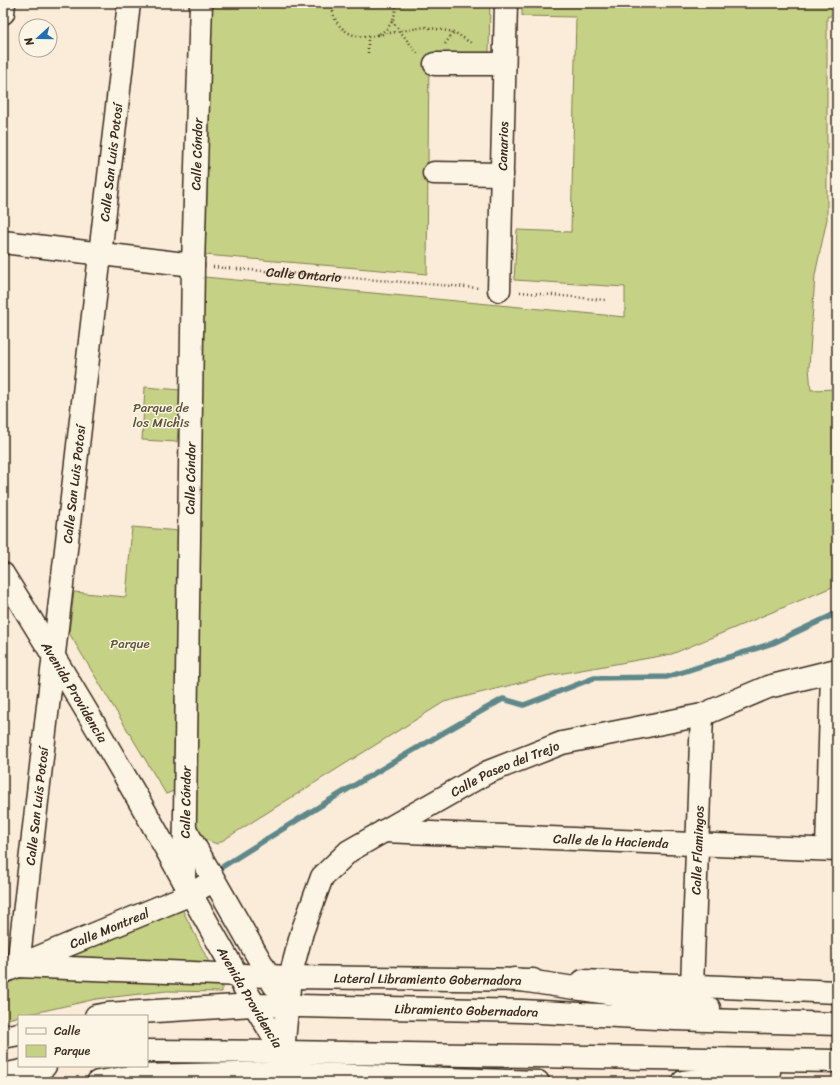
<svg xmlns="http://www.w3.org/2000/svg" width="840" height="1085" font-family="Sriracha,sans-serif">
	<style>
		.green { fill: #c5d185; stroke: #807e52 }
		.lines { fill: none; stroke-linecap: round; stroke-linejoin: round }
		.stream { stroke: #5f888a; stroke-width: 5.5 }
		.minor-casing { stroke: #3b2a1e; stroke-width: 25 }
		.highway-casing { stroke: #3b2a1e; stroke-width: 25 }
		.path { stroke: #3b2a1e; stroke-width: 2.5; stroke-dasharray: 1 3; stroke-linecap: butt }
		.minor { stroke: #fcf5e5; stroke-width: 22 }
		.highway { stroke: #fcf5e5; stroke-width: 22 }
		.labels { text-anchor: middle; stroke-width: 3; stroke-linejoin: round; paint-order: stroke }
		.street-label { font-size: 13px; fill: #3b2a1e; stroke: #fcf5e5 }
		.park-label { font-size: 13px; fill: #5e5438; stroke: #fcf5e5 }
	</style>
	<rect width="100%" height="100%" fill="#faecd8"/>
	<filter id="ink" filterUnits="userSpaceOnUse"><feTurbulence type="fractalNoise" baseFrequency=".025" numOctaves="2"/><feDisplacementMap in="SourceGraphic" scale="8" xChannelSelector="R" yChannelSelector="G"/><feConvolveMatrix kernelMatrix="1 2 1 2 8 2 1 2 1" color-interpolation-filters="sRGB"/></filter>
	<g filter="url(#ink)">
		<path class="green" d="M 212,3 L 490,3 L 489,54 L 429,53 L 427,274 L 205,255 Z
			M 522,3 L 837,3 L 837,14 L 827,17 L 827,219 L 815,275 L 809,368 L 811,390 L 837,389 L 837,585 L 672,654 L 547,676 L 444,702 L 217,844 L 196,836 L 204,277 L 625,317 L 625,287 L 514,280 L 517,230 L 571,232 L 576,17 L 522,16 Z
			M 145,387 L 181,390 L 177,442 L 142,440 Z
			M 132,527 L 180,531 L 174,791 L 166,794 L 69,633 L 74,592 L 126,597 Z
			M 181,907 L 212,968 L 62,956 Z
			M 28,977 L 222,984 L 222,992 L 167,991 L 96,999 L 3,1020 L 3,985 L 17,979 Z"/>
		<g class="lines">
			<path class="stream" d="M 219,869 C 312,810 406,753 503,699 L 524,705 L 594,678 L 667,677 L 773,643 L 837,613"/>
			<g class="minor-casing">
				<g id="minor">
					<path d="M 3,13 L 4,3"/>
					<path d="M 435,64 L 504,64"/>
					<path d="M 434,173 L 502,174"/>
					<path d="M 3,242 L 193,265"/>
					<path id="s2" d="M 499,290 L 506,3"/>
					<path id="s3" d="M 3,574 C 52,653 100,732 146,813 C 191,893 234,974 283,1052"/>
					<path d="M 185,829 L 274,985"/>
					<path id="s4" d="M 384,831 L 837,850"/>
					<path d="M 827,849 L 832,672"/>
					<path id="s5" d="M 184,881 L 193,265 L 201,3"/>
					<path id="s6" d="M 18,966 L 129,3"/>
					<path id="s7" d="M 18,966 L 290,977 L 533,980"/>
					<path id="s8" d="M 3,972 L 191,894 L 204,886"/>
					<path d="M 583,981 L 837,992"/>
					<path id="s9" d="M 692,986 L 702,715"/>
					<path d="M 98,1082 L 136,1076 L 280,1073 L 538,1082"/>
					<path id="s10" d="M 278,1082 L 283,1052 L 290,977 L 302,932 L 322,877 L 349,851 L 488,772 L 562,743 L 702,715 L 768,687 L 837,670"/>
				</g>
			</g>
			<g class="highway-casing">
				<g id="highway">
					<path d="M 514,979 L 709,1008"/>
					<path id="s11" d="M 96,1016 L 107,1014 L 253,1005 L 522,1011 L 675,1019 L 837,1024"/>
					<path d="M 3,1037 L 19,1034"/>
					<path d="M 147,1051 L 283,1052 L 837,1061"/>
					<path d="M 3,1075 L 45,1066"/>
					<path d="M 683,1082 L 769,1072"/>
				</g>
			</g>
			<g class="path">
				<path d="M 333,3 C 328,43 396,53 396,3"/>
				<path d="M 392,21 L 418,54"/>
				<path d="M 378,35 L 425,27 L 454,32 L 471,43"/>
				<path d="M 445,44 L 454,32"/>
				<path d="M 368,53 L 368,37"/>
				<path id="s1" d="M 213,267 L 479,288"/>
				<path d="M 520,292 L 605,300"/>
			</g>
			<use href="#minor" class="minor"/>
			<use href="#highway" class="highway"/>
		</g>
	</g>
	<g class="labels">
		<g class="street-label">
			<text dy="5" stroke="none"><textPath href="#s2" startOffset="144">Canarios</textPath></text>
			<text dy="5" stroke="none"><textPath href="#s5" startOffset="727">Calle Cóndor</textPath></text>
			<text dy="5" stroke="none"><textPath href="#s6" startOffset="809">Calle San Luis Potosí</textPath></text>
			<text dy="5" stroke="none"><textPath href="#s1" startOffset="91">Calle Ontario</textPath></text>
			<text dy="5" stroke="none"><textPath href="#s5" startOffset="403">Calle Cóndor</textPath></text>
			<text dy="5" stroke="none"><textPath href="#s6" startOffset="485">Calle San Luis Potosí</textPath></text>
			<text dy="5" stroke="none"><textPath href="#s3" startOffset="138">Avenida Providencia</textPath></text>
			<text dy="5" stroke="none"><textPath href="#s10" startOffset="425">Calle Paseo del Trejo</textPath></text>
			<text dy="5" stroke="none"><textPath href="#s5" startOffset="79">Calle Cóndor</textPath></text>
			<text dy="5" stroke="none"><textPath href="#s6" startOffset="161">Calle San Luis Potosí</textPath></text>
			<text dy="5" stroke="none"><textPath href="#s4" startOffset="227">Calle de la Hacienda</textPath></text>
			<text dy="5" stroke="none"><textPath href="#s9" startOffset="136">Calle Flamingos</textPath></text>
			<text dy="5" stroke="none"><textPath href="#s8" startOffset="115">Calle Montreal</textPath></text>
			<text dy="5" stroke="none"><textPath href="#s7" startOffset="410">Lateral Libramiento Gobernadora</textPath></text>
			<text dy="5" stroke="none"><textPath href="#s3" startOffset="490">Avenida Providencia</textPath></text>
			<text dy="5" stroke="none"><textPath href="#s11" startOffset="371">Libramiento Gobernadora</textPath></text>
		</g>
		<g class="park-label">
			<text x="161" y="412">Parque de<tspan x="161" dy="15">los Michis</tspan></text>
			<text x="130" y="648">Parque</text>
		</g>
	</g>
	<rect width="840" height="1085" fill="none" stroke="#fcf5e5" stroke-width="16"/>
	<rect x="8" y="8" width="824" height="1069" fill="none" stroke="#3b2a1e" stroke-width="1.5" filter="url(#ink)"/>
	<rect x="18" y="1015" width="130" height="52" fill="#fcf5e5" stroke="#afa495"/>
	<rect x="26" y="1028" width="20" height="6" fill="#fcf5e5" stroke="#afa495"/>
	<text x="54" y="1035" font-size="12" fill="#3b2a1e">Calle</text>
	<rect x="26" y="1045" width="20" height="12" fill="#c5d185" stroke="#afa495"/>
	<text x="54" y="1055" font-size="12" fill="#3b2a1e">Parque</text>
	<g transform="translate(38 38) rotate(249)"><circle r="19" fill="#fcf5e5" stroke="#afa495"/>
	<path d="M0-3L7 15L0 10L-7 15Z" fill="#1f6fb2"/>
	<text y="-6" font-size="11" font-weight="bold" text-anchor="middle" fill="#3b2a1e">N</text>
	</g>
</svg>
